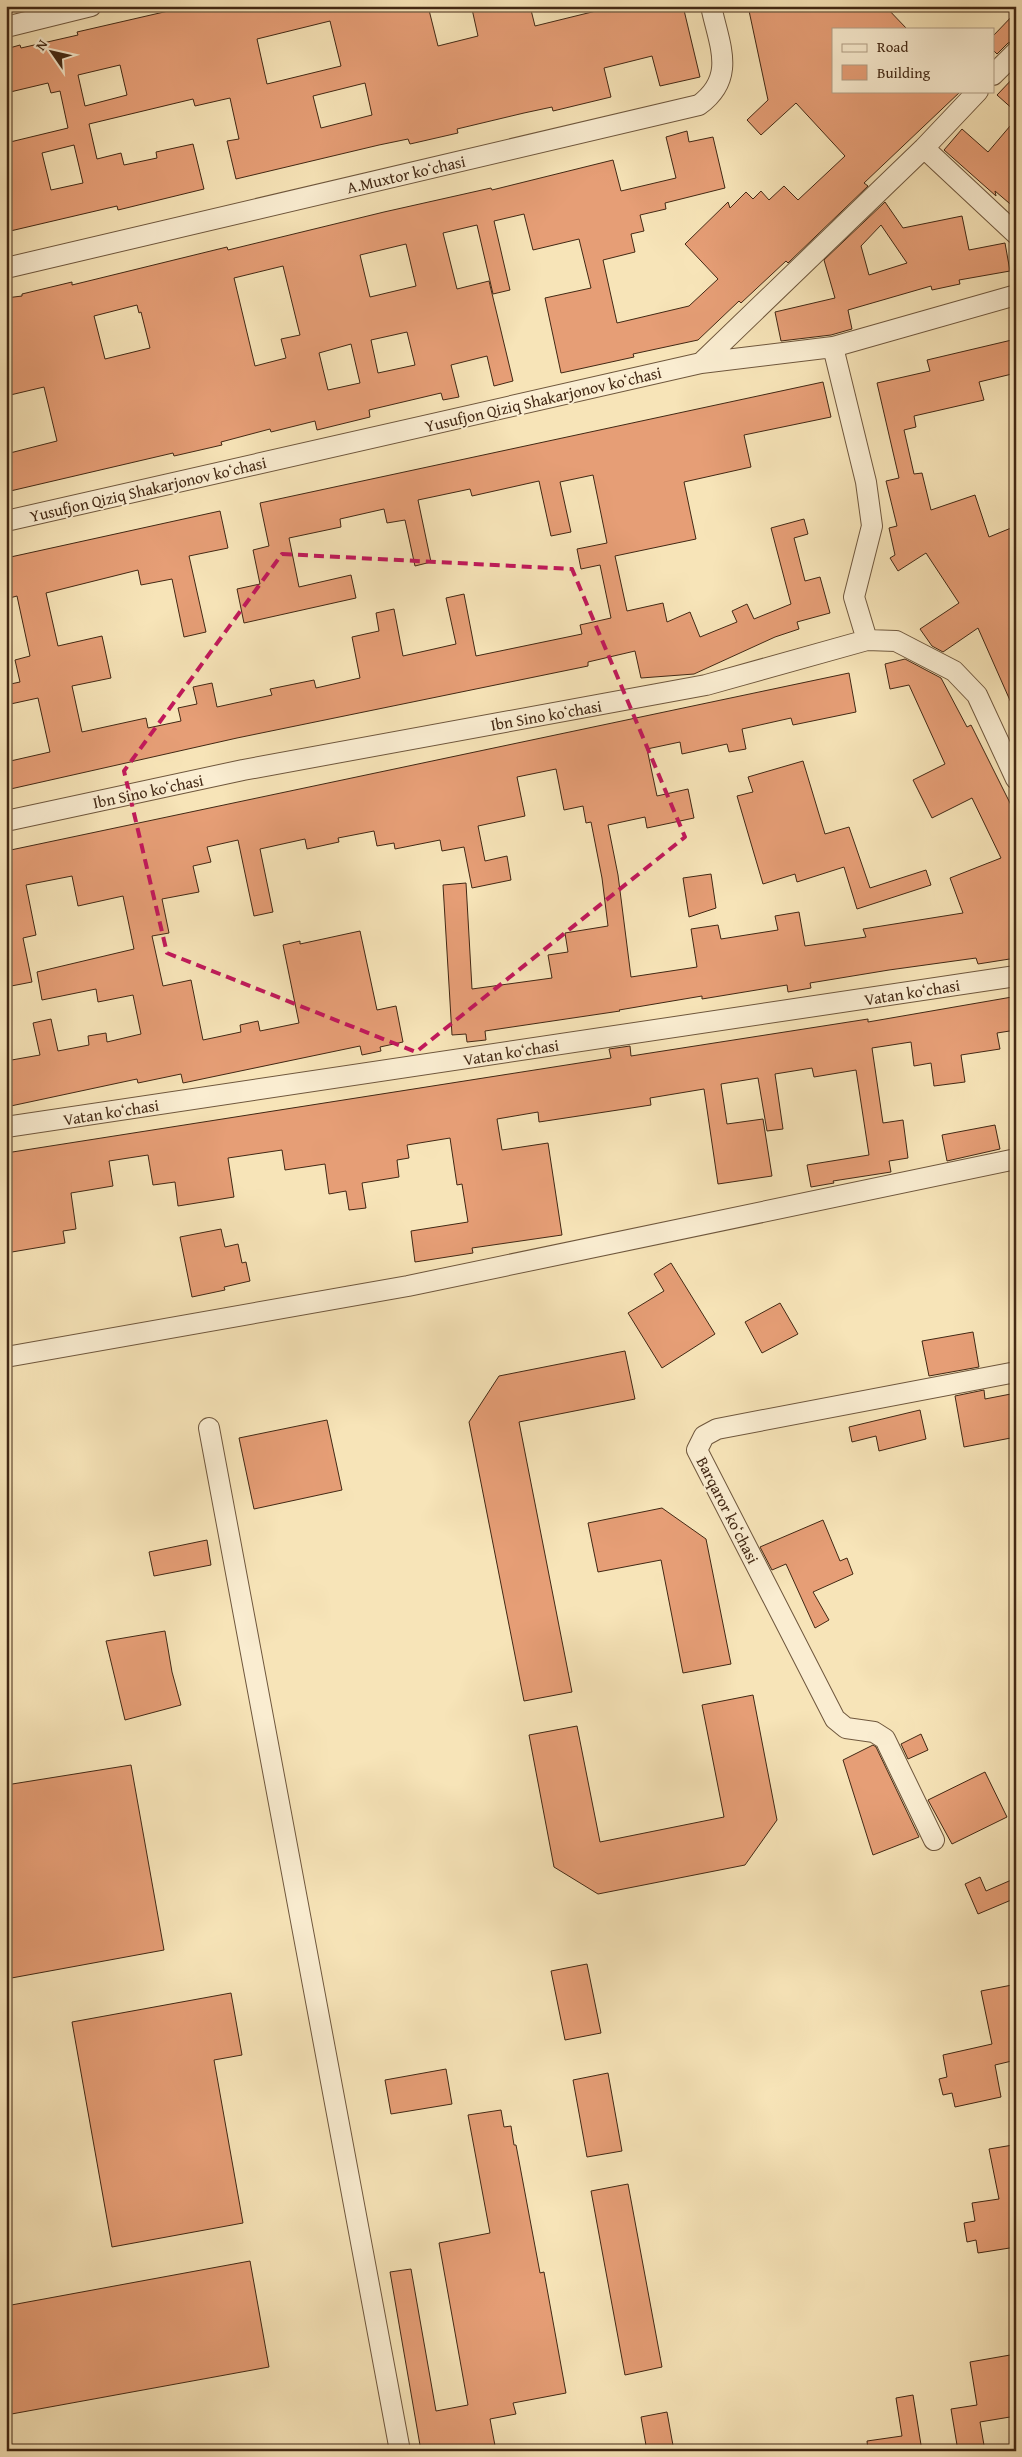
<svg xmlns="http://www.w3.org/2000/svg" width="1022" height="2457" font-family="'Gentium Book Plus',serif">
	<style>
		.building { fill: #e69e76; stroke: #422814; fill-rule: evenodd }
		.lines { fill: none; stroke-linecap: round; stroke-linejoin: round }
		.street-casing { stroke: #6f573d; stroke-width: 22 }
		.street { stroke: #faedd1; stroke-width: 20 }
		.marked { fill: none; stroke: #c2185b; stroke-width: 4; stroke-dasharray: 10 6; stroke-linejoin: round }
		.labels { text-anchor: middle; stroke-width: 4; stroke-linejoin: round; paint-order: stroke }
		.street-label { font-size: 16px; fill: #422814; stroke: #faedd1 }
	</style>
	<rect width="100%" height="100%" fill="#f7e4b8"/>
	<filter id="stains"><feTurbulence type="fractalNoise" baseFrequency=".004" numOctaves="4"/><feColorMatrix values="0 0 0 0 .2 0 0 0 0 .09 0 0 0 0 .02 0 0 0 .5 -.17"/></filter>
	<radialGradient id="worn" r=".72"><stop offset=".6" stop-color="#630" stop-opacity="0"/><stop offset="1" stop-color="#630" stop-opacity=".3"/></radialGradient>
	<path class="building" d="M 190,6 L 428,6 L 438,46 L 478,36 L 472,9 L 484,6 L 530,6 L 535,26 L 596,11 L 595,6 L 683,6 L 700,77 L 660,86 L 652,56 L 604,68 L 611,97 L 553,111 L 552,107 L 524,113 L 457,129 L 458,133 L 410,144 L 408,139 L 379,145 L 236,179 L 227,141 L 239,139 L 230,98 L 195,106 L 193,99 L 89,124 L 97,159 L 121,153 L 124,165 L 157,158 L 156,152 L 193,144 L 204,189 L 118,210 L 117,206 L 6,232 L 6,143 L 68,128 L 60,91 L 51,93 L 48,83 L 6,93 L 6,49 L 20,45 L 21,48 L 78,35 L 77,32 ZM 330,21 L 341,66 L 267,84 L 257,39 ZM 120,65 L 127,95 L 85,106 L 78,75 ZM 365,83 L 372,115 L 321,128 L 313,96 ZM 74,145 L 83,183 L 51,190 L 42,153 Z
		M 748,6 L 885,6 L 907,29 L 833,29 L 833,91 L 961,91 L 864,183 L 868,186 L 788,263 L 786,261 L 741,303 L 739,301 L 698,340 L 633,354 L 634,357 L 561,373 L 545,298 L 591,288 L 579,239 L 533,250 L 524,214 L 494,221 L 510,290 L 493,294 L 477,225 L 443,233 L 457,289 L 489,281 L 513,381 L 494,386 L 487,356 L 451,365 L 459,397 L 443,400 L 441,393 L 369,410 L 370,417 L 317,430 L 315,421 L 271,432 L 270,429 L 221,442 L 222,445 L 174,456 L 173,453 L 6,492 L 6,454 L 57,441 L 44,387 L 6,396 L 6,298 L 22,296 L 22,294 L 72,282 L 72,285 L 227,247 L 228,250 L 384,212 L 491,188 L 492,190 L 613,160 L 621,191 L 676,178 L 666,137 L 687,131 L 689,142 L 713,137 L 725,188 L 665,203 L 666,209 L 640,215 L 644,231 L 631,234 L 635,252 L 603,260 L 617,323 L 689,306 L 718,279 L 685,244 L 728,202 L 730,208 L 746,192 L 753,199 L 761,191 L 769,200 L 784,186 L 798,200 L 845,156 L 796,103 L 761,135 L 747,120 L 768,100 ZM 406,244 L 416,286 L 370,297 L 360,255 ZM 283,266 L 300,335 L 281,339 L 286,358 L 255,366 L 234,278 ZM 137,305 L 139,313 L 141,312 L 150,348 L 105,359 L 94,316 ZM 407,332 L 415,365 L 378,373 L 371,340 ZM 351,344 L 360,383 L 328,390 L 319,353 Z
		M 1016,12 L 1016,40 L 1008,43 L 997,54 L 993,50 L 993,36 Z
		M 1016,75 L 1016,112 L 997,95 Z
		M 1016,119 L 1016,209 L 995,191 L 996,196 L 944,150 L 962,129 L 988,152 Z
		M 885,202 L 903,228 L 962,216 L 969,250 L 1005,243 L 1010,271 L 959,280 L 960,284 L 932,290 L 931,286 L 848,310 L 852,329 L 831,335 L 781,341 L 775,312 L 835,298 L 824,260 ZM 881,225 L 907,263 L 869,275 L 861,246 Z
		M 1016,339 L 1016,373 L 979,382 L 984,400 L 914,416 L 916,427 L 904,430 L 914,474 L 922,473 L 931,510 L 975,495 L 989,537 L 1016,526 L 1016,714 L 978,628 L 943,652 L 932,646 L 920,629 L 959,603 L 926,553 L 898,571 L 890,558 L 895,555 L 889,528 L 897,526 L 886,481 L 899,478 L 877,383 L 930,371 L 927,360 Z
		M 823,382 L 831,417 L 744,435 L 751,467 L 684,482 L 696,539 L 615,556 L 627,611 L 663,603 L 667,622 L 690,612 L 700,637 L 737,622 L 732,611 L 747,604 L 754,619 L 791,604 L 771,528 L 804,519 L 808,534 L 794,538 L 805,581 L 820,577 L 830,613 L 797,622 L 799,629 L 775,637 L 694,674 L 641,678 L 635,651 L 588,662 L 588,666 L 237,738 L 6,790 L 6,762 L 50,752 L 38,698 L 6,705 L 6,685 L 20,682 L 15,660 L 30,656 L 17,596 L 6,599 L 6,558 L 220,511 L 228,548 L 189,556 L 206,632 L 184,637 L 172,579 L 141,585 L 138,570 L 46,593 L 58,646 L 102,636 L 111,678 L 72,686 L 82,732 L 146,718 L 148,728 L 181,721 L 178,708 L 197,704 L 193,687 L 212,683 L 217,707 L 272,695 L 270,689 L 314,680 L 316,688 L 360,678 L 352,637 L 379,631 L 376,613 L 394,609 L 403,656 L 456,644 L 446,598 L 464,594 L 476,656 L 582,634 L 580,625 L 611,618 L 600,565 L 581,569 L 577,549 L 607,543 L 593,475 L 560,482 L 571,532 L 551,536 L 539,481 L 472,496 L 470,489 L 418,500 L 431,562 L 415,566 L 405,520 L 387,523 L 384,509 L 340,519 L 341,527 L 289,538 L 299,587 L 351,575 L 356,598 L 244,623 L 237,589 L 260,584 L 253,550 L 269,546 L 260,503 Z
		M 905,659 L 941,678 L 967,727 L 971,725 L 1016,815 L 1016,958 L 978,964 L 976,958 L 889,970 L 810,983 L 811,988 L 788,992 L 787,985 L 702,999 L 702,996 L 619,1010 L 620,1011 L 485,1031 L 486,1040 L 467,1042 L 466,1034 L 452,1035 L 443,885 L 466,883 L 472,989 L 552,978 L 548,955 L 568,952 L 565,933 L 608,926 L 602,878 L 591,822 L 586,823 L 583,806 L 564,810 L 556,769 L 517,777 L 525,816 L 478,826 L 485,861 L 507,856 L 511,880 L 472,888 L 464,847 L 442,851 L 440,840 L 395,849 L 394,843 L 377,846 L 374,831 L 338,838 L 339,842 L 307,849 L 305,839 L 260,849 L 273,912 L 254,916 L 238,840 L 207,847 L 211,862 L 193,866 L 199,892 L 162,899 L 169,933 L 152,936 L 163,986 L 191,980 L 203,1040 L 241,1032 L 240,1025 L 258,1021 L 260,1031 L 299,1023 L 283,945 L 300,941 L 300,944 L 360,931 L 377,1010 L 396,1006 L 403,1042 L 380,1047 L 381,1051 L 362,1055 L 360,1046 L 183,1083 L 181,1074 L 138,1083 L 137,1079 L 6,1107 L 6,1061 L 40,1055 L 33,1023 L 51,1019 L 58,1051 L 89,1045 L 88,1036 L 106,1033 L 107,1042 L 141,1034 L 133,995 L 98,1002 L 96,989 L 42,1000 L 37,972 L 134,949 L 123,896 L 78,906 L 72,876 L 26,885 L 36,935 L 23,938 L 32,982 L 6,987 L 6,851 L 849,673 L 856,712 L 793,725 L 791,718 L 742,729 L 746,749 L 729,752 L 727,744 L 682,754 L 680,742 L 647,749 L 657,796 L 688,789 L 694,818 L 647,828 L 645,817 L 608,825 L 618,875 L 631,977 L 697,967 L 691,929 L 718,925 L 721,939 L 778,930 L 775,916 L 799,912 L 805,946 L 866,937 L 863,929 L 963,913 L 950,878 L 1001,858 L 972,798 L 932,818 L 913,780 L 945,764 L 909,685 L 890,689 L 885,664 Z
		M 803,761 L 825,834 L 849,827 L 870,888 L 926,870 L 931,885 L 857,909 L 844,867 L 797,882 L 795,874 L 763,884 L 737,796 L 753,792 L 748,777 Z
		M 711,874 L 716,908 L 689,917 L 683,878 Z
		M 1012,997 L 1016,1030 L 997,1033 L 1000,1049 L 961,1055 L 965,1082 L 934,1086 L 931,1063 L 914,1066 L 911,1042 L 872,1048 L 883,1123 L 903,1120 L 908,1158 L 889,1161 L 891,1172 L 833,1181 L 834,1183 L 811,1187 L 807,1165 L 869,1155 L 856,1070 L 814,1077 L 812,1068 L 775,1074 L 783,1129 L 767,1131 L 758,1078 L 721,1084 L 727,1124 L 763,1119 L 772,1176 L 718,1184 L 704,1089 L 650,1098 L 651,1105 L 539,1122 L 538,1112 L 497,1119 L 502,1150 L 548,1143 L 562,1235 L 472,1248 L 473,1253 L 415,1262 L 411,1231 L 468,1222 L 462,1184 L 457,1185 L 450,1138 L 407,1145 L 409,1158 L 397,1160 L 399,1177 L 362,1183 L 366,1208 L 349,1210 L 346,1191 L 329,1194 L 325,1164 L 285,1170 L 282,1150 L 228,1158 L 234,1197 L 178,1206 L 175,1182 L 153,1185 L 148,1155 L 109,1161 L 113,1186 L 71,1193 L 76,1229 L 63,1231 L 65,1243 L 6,1253 L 6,1153 L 611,1058 L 609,1049 L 630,1046 L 631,1056 L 868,1019 L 868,1022 Z
		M 995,1125 L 1000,1149 L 947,1161 L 942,1135 Z
		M 221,1229 L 225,1247 L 238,1244 L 242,1263 L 246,1262 L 250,1281 L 224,1287 L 225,1290 L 192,1297 L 180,1237 Z
		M 671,1263 L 715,1334 L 662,1368 L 628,1313 L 664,1291 L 654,1274 Z
		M 780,1303 L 798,1334 L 762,1353 L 745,1322 Z
		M 973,1332 L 979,1367 L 929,1376 L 922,1341 Z
		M 625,1351 L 635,1399 L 519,1422 L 572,1692 L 524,1701 L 469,1422 L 499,1376 Z
		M 984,1390 L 985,1399 L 1016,1393 L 1016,1437 L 964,1447 L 955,1396 Z
		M 920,1410 L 926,1439 L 879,1451 L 876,1436 L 852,1442 L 849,1427 Z
		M 327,1420 L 342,1490 L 254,1509 L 239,1438 Z
		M 662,1508 L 706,1539 L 731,1664 L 683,1673 L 661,1560 L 598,1572 L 588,1523 Z
		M 823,1520 L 840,1561 L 847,1558 L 853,1574 L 813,1592 L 829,1620 L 815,1628 L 786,1564 L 772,1570 L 760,1547 Z
		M 207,1540 L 211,1565 L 154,1576 L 149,1552 Z
		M 165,1631 L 172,1672 L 181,1705 L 125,1720 L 106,1641 Z
		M 753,1695 L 777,1820 L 745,1865 L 598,1894 L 554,1867 L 529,1735 L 577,1726 L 600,1842 L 724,1817 L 702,1705 Z
		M 921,1734 L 928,1750 L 908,1759 L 901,1744 Z
		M 873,1745 L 876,1747 L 919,1837 L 873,1855 L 843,1760 Z
		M 131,1765 L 164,1950 L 6,1979 L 6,1785 Z
		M 985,1772 L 1007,1817 L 952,1844 L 928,1800 Z
		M 980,1877 L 986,1891 L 1016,1878 L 1016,1898 L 978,1914 L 965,1884 Z
		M 587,1964 L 601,2033 L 565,2040 L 551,1971 Z
		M 1012,1985 L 1016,2002 L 1016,2060 L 995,2065 L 1001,2097 L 955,2107 L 952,2093 L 943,2095 L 939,2079 L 947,2077 L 943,2055 L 992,2044 L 981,1991 Z
		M 231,1993 L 242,2055 L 214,2060 L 243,2223 L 112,2247 L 72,2022 Z
		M 446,2069 L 452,2104 L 391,2114 L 385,2080 Z
		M 608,2073 L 622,2151 L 587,2157 L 573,2080 Z
		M 501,2110 L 504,2127 L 511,2126 L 514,2145 L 516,2145 L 540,2273 L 544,2272 L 566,2393 L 513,2403 L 516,2414 L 490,2419 L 496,2451 L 421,2451 L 390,2272 L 411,2269 L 436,2411 L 468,2405 L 439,2243 L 490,2233 L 468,2115 Z
		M 1013,2145 L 1016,2160 L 1016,2247 L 978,2253 L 976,2240 L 967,2242 L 964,2223 L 975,2221 L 972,2203 L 999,2199 L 989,2149 Z
		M 628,2184 L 662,2367 L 625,2375 L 591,2191 Z
		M 250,2261 L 269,2367 L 6,2415 L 6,2306 Z
		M 1016,2354 L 1016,2416 L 980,2422 L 985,2451 L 958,2451 L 951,2409 L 977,2405 L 970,2362 Z
		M 913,2395 L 922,2451 L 868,2451 L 867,2441 L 902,2436 L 896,2398 Z
		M 667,2412 L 674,2451 L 647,2451 L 641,2417 Z"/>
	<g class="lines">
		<g class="street-casing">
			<path id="street" d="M 6,27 L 91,6
				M 993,75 L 1016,52
				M 924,148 L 1016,234
				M 6,268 L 699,105 C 737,77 719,45 711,6
				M 701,363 L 833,347
				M 6,521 L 701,363 L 924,148 L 978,91
				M 867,640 L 854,597 L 872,526 L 866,482 L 833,347 L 1016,295
				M 6,821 L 243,770 L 706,685 L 867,640 L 896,641 L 954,671 L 977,695 L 1016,779
				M 6,1127 L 1016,976
				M 6,1357 L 408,1286 L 1016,1159
				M 209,1428 L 400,2451
				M 934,1840 L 885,1739 L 874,1732 L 846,1728 L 835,1719 L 697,1450 L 704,1436 L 717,1429 L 1016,1372"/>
		</g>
		<use href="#street" class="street"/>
	</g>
	<path class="marked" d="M 282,554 L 572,569 L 685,837 L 416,1052 L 167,953 L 124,771 Z"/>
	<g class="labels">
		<g class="street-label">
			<text transform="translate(406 174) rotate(-13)" y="6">A.Muxtor koʻchasi</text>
			<text transform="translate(543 399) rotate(-13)" y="6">Yusufjon Qiziq Shakarjonov koʻchasi</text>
			<text transform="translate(148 489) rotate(-13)" y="6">Yusufjon Qiziq Shakarjonov koʻchasi</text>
			<text transform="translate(546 715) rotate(-10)" y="6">Ibn Sino koʻchasi</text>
			<text transform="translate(148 791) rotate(-12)" y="6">Ibn Sino koʻchasi</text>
			<text transform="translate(912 992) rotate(-9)" y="6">Vatan koʻchasi</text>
			<text transform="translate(511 1052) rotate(-9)" y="6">Vatan koʻchasi</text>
			<text transform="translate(111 1112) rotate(-9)" y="6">Vatan koʻchasi</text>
			<text transform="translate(728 1510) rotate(63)" y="6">Barqaror koʻchasi</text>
		</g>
	</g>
	<rect width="1022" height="2457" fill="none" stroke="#f7e4b8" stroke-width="25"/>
	<rect x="8" y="8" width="1007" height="2442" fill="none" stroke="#422814" stroke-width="2.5"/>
	<rect x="12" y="12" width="997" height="2432" fill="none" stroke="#422814"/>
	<rect x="832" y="28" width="162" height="65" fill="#faedd1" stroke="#b09e85"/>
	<rect x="842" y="44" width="25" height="8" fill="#faedd1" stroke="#b09e85"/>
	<text x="877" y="52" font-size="15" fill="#422814">Road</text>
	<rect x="842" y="65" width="25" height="15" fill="#e69e76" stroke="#b09e85"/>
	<text x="877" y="78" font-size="15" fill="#422814">Building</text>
	<g transform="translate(52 52) rotate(304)" stroke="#faedd1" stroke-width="4" paint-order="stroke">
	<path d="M0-4L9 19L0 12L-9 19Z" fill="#422814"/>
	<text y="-8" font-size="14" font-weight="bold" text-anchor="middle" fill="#422814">N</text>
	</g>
	<rect width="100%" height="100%" filter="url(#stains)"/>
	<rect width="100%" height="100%" fill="url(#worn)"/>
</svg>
